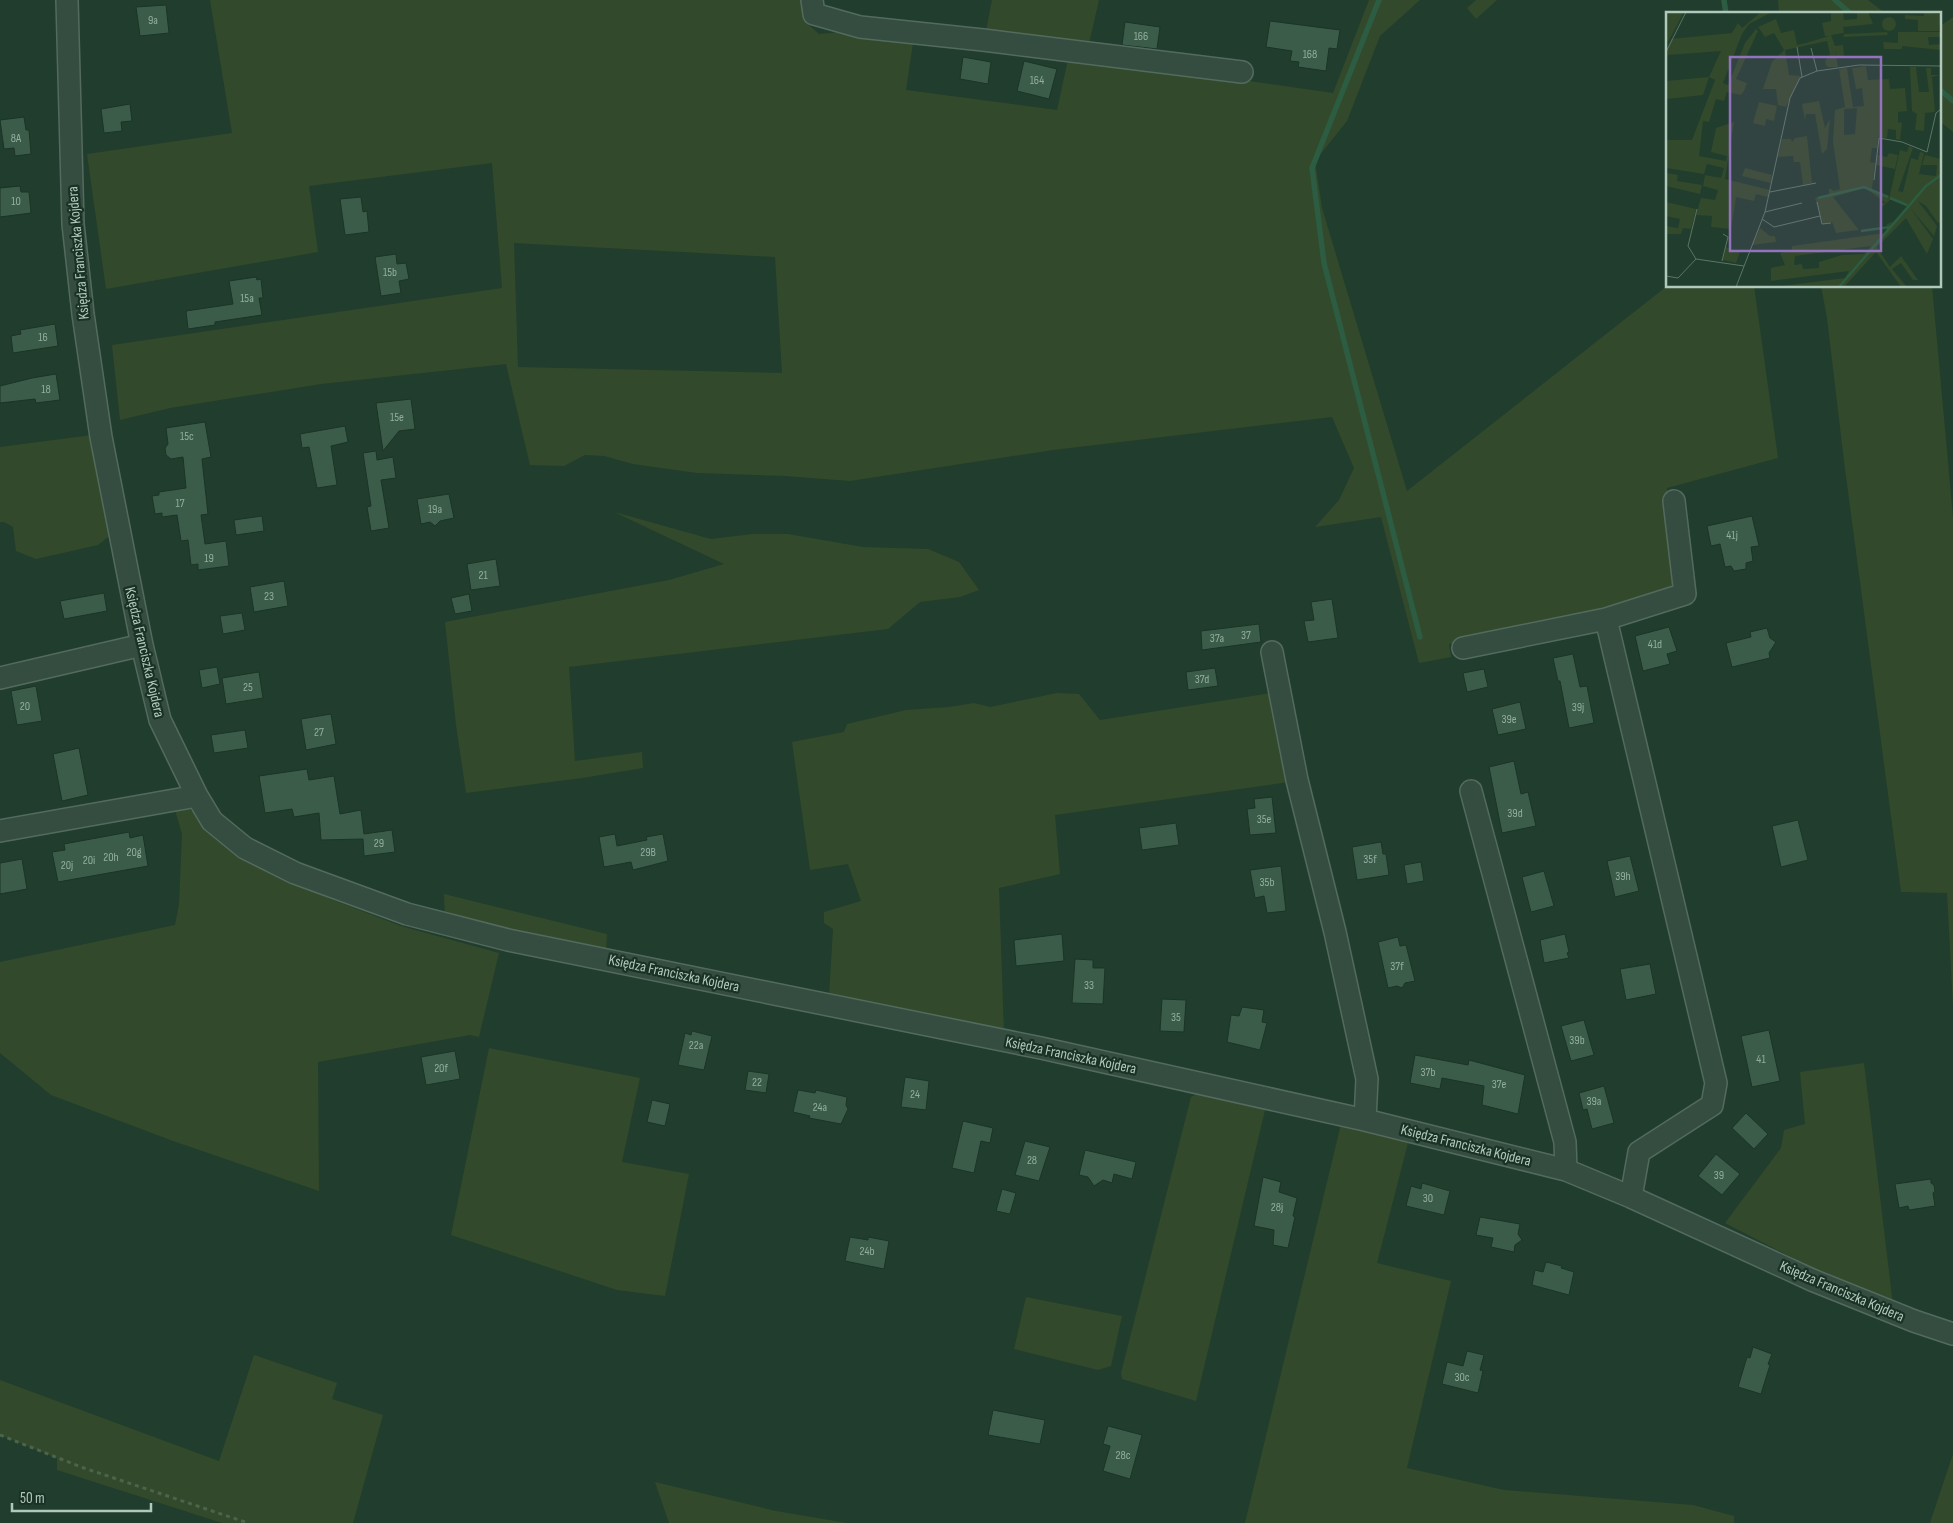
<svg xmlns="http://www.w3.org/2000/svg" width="1953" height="1523" font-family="'Sofia Sans Condensed',sans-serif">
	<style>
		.green { fill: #32492b; fill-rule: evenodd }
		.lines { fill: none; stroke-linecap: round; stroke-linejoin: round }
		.stream { stroke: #2c5c41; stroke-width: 5.5 }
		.building { fill: #3a5c49; stroke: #1c3427 }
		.minor-casing { stroke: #536b5e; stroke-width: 24 }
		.path { stroke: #4c644b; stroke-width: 3; stroke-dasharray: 4 4; stroke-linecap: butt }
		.minor { stroke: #354d40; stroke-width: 21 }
		.labels { text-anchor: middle; stroke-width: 4.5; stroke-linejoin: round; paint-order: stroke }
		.number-label { font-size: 12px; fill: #93ae9f }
		.street-label { font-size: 15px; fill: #b1c9bc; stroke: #1a3225 }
		.inset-river { fill: none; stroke: #2c5c41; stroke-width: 2.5 }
		.inset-road { fill: none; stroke: #5b7566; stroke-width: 1 }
		.view { fill: #9373be; fill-opacity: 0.15; stroke: #9373be; stroke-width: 2.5 }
		.inset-edge { fill: none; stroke: #b1c9bc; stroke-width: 2.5 }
	</style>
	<rect width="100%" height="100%" fill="#213d2d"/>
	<path class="green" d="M 210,0 L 805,0 L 809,25 L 819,34 L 842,32 L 913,43 L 906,90 L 1057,110 L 1069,55 L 1333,93 L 1369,0 L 1420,0 L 1380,36 L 1347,121 L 1315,161 L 1322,208 L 1407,491 L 1667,286 L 1754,286 L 1778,458 L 1667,488 L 1679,584 L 1670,593 L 1604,612 L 1449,644 L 1451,657 L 1419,663 L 1381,517 L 1315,527 L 1339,500 L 1354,468 L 1332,417 L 1053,450 L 850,481 L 785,476 L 697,473 L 633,464 L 604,456 L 585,455 L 564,466 L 530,465 L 506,364 L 321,384 L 170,408 L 120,420 L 112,345 L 502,288 L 492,163 L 309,186 L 318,252 L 106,289 L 87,154 L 232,133 ZM 514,243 L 775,257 L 782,373 L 518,367 Z
		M 992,0 L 1099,0 L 1088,48 L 985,36 Z
		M 1476,0 L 1497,0 L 1476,19 L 1467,8 Z
		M 1778,0 L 1868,0 L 1886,14 L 1779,14 Z
		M 1953,17 L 1953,132 L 1939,121 L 1939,27 Z
		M 1821,286 L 1932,286 L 1953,517 L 1953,1007 L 1947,893 L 1901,892 L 1844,461 L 1827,318 Z
		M 92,435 L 112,534 L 98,545 L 36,559 L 16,551 L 13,527 L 4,522 L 0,522 L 0,447 Z
		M 614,512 L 711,539 L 752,534 L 788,534 L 863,547 L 928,549 L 959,562 L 979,590 L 960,597 L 920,602 L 888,629 L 569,667 L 575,761 L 642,752 L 643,768 L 582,778 L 466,793 L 456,725 L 445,622 L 669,580 L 724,564 Z
		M 1057,693 L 1079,694 L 1100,720 L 1271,693 L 1289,782 L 1055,815 L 1060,874 L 999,888 L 1004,1034 L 829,996 L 833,929 L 824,923 L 824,912 L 861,901 L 848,864 L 810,870 L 792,742 L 844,732 L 847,724 L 906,710 L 949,707 L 974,703 L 990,707 Z
		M 187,808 L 194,812 L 246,861 L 333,900 L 401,926 L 499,953 L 479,1037 L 470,1035 L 318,1062 L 319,1191 L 173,1141 L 51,1095 L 0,1053 L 0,962 L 175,925 L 179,904 L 182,834 L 175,810 Z
		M 444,894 L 607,934 L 606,952 L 445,918 Z
		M 489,1048 L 640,1078 L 622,1162 L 689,1174 L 665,1296 L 617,1290 L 451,1235 Z
		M 1864,1063 L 1893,1305 L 1825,1275 L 1725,1223 L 1781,1148 L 1784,1130 L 1805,1124 L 1800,1072 Z
		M 1201,1092 L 1266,1106 L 1196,1401 L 1122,1379 L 1121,1373 L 1191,1097 Z
		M 1341,1124 L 1408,1143 L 1377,1263 L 1451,1281 L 1407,1468 L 1504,1490 L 1693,1505 L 1734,1516 L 1734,1523 L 1245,1523 Z
		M 1026,1297 L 1122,1316 L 1111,1366 L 1098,1370 L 1014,1349 Z
		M 254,1355 L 337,1383 L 332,1399 L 383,1415 L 353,1523 L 222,1523 L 57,1470 L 57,1458 L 0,1435 L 0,1380 L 219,1461 Z
		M 1953,1454 L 1953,1523 L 1930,1523 Z
		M 655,1482 L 776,1511 L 847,1523 L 669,1523 Z"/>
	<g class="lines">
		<path class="stream" d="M 1379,0 L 1312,168 L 1324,263 L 1420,637
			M 1724,0 L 1726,14
			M 1835,0 L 1851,14
			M 1939,89 L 1953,101"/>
	</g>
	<path class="building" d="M 166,5 L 169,33 L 140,36 L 136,7 Z
		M 1270,21 L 1340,30 L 1337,49 L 1329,48 L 1326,71 L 1298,67 L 1299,62 L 1290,61 L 1292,51 L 1266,47 Z
		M 1125,22 L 1160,27 L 1157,49 L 1122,45 Z
		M 963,57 L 991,62 L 988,84 L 960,79 Z
		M 1024,61 L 1057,69 L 1049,99 L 1017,91 Z
		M 130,104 L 132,121 L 121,122 L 122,131 L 104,133 L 101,109 Z
		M 24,117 L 26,130 L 29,130 L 31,154 L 15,156 L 14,148 L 4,149 L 0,120 Z
		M 20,186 L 21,192 L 29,192 L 31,213 L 0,217 L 0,188 Z
		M 361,197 L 363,212 L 367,211 L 369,232 L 345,235 L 340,199 Z
		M 396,254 L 397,264 L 406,263 L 409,279 L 399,281 L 401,293 L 381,296 L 375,257 Z
		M 256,277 L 257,280 L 261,279 L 263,298 L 259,298 L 262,315 L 215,322 L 215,325 L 188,329 L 186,311 L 233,304 L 229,281 Z
		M 55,324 L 58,346 L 13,353 L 11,336 L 21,334 L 20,330 Z
		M 56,374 L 60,400 L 36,403 L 35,399 L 0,403 L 0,386 L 32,378 Z
		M 411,399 L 415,429 L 399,431 L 383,451 L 376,403 Z
		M 205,422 L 211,457 L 202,459 L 208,514 L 201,515 L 205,544 L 226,541 L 229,566 L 198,570 L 198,564 L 191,565 L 188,540 L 181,541 L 177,515 L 162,517 L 162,513 L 155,514 L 152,496 L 159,495 L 159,492 L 186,488 L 183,457 L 171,459 L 166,455 L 165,448 L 168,444 L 166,428 Z
		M 345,426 L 348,442 L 331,446 L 337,485 L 317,488 L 309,447 L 302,448 L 300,434 Z
		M 376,451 L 377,460 L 393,457 L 396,478 L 381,480 L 389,528 L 371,531 L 367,507 L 371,506 L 363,453 Z
		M 449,494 L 454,518 L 440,521 L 435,526 L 430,522 L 421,524 L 417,499 Z
		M 262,516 L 264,531 L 236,535 L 234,520 Z
		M 1752,516 L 1759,546 L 1751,547 L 1753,561 L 1746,563 L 1746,569 L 1734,571 L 1731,566 L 1725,567 L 1720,544 L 1711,546 L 1707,526 Z
		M 496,559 L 500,586 L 471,590 L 467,564 Z
		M 284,581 L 288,606 L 254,612 L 250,587 Z
		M 104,593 L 107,611 L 64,619 L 60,601 Z
		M 469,594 L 472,611 L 455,614 L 451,598 Z
		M 1332,599 L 1338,638 L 1308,642 L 1304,621 L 1314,620 L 1311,602 Z
		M 242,613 L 245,630 L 223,634 L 220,616 Z
		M 1259,624 L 1261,642 L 1202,650 L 1201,631 Z
		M 1669,627 L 1677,651 L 1667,654 L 1670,664 L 1643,671 L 1635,636 Z
		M 1767,628 L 1770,638 L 1776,642 L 1769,653 L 1770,658 L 1732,667 L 1726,643 L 1751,637 L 1750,632 Z
		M 1573,654 L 1580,687 L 1587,686 L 1594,723 L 1569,728 L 1560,681 L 1558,681 L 1553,658 Z
		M 217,667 L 220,684 L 202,688 L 199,670 Z
		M 1215,668 L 1218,686 L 1188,690 L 1186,672 Z
		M 1484,669 L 1488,687 L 1467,692 L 1463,673 Z
		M 259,672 L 263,698 L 226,704 L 222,678 Z
		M 36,686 L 42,721 L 17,725 L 11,691 Z
		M 1520,702 L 1526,729 L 1498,735 L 1492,709 Z
		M 331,714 L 336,744 L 306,750 L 301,719 Z
		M 245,730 L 248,748 L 214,753 L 211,735 Z
		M 79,748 L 88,795 L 62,801 L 53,754 Z
		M 1514,761 L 1521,794 L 1528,792 L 1536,826 L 1502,833 L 1489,767 Z
		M 307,769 L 309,780 L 334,776 L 340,814 L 361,810 L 364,834 L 392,830 L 395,852 L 364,856 L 363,839 L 321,840 L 319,813 L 294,817 L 292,809 L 265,813 L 259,776 Z
		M 1272,797 L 1276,833 L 1250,835 L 1247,809 L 1255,808 L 1254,799 Z
		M 1798,820 L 1808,860 L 1781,867 L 1772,826 Z
		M 1176,823 L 1179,845 L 1142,850 L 1139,828 Z
		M 129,832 L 130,838 L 143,835 L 148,866 L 58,882 L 52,852 L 65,850 L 64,844 Z
		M 615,834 L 617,846 L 647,840 L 646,837 L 663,834 L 668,861 L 633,870 L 631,862 L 604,867 L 599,837 Z
		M 1381,842 L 1383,854 L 1386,854 L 1389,875 L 1357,880 L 1352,847 Z
		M 1630,856 L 1639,891 L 1615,897 L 1607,861 Z
		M 22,859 L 27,889 L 0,894 L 0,863 Z
		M 1421,862 L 1424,881 L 1407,884 L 1404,865 Z
		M 1281,866 L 1286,911 L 1267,913 L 1264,896 L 1255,898 L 1250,870 Z
		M 1544,871 L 1554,906 L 1531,912 L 1522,877 Z
		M 1062,934 L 1064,961 L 1016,966 L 1014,940 Z
		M 1565,934 L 1569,952 L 1567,953 L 1569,958 L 1544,963 L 1540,940 Z
		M 1398,937 L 1400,946 L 1406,945 L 1415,981 L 1405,983 L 1402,988 L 1397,986 L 1388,988 L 1378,942 Z
		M 1075,959 L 1093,960 L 1093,968 L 1105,968 L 1103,1004 L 1072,1003 Z
		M 1650,964 L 1656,994 L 1626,1000 L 1620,969 Z
		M 1162,999 L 1186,1000 L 1184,1032 L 1160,1031 Z
		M 1242,1007 L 1264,1010 L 1262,1022 L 1267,1023 L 1260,1050 L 1227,1042 L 1231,1015 L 1239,1016 Z
		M 1584,1020 L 1594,1055 L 1571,1061 L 1561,1026 Z
		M 1769,1030 L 1780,1081 L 1752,1087 L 1741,1036 Z
		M 692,1031 L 712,1036 L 704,1070 L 678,1065 L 685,1033 L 691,1035 Z
		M 455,1051 L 460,1079 L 426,1085 L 421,1057 Z
		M 1415,1055 L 1468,1065 L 1469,1060 L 1525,1075 L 1518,1114 L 1482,1105 L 1484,1086 L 1442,1078 L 1440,1089 L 1410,1083 Z
		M 748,1071 L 769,1074 L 766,1093 L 745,1090 Z
		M 905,1077 L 929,1081 L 926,1110 L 901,1107 Z
		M 1604,1086 L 1614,1123 L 1592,1129 L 1587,1109 L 1583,1110 L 1579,1093 Z
		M 798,1090 L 815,1093 L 816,1090 L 847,1097 L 846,1105 L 848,1109 L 841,1124 L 809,1118 L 810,1116 L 793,1112 Z
		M 652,1100 L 670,1104 L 665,1126 L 647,1122 Z
		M 1746,1113 L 1768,1134 L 1754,1149 L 1732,1128 Z
		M 963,1121 L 993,1128 L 990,1143 L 981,1141 L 974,1173 L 952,1168 Z
		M 1025,1141 L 1050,1147 L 1039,1181 L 1015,1175 Z
		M 1085,1150 L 1136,1162 L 1132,1179 L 1114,1174 L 1112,1183 L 1103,1180 L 1094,1186 L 1088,1177 L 1079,1175 Z
		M 1716,1154 L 1740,1174 L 1722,1195 L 1698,1176 Z
		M 1263,1177 L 1281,1182 L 1279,1192 L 1297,1198 L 1293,1216 L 1295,1217 L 1288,1248 L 1273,1245 L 1274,1230 L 1254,1226 Z
		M 1931,1179 L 1931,1183 L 1934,1185 L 1935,1191 L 1933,1193 L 1935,1206 L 1909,1210 L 1908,1206 L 1899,1208 L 1895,1184 Z
		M 1422,1183 L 1450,1191 L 1444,1215 L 1406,1206 L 1411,1186 L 1421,1189 Z
		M 1002,1189 L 1016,1193 L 1010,1214 L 996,1211 Z
		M 1480,1217 L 1520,1224 L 1518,1234 L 1522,1240 L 1515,1245 L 1514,1252 L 1491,1247 L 1493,1238 L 1476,1235 Z
		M 850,1237 L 868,1240 L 868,1237 L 889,1241 L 884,1269 L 845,1261 Z
		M 1546,1262 L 1562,1266 L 1561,1268 L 1574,1272 L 1569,1295 L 1532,1285 L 1535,1270 L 1543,1272 Z
		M 1753,1347 L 1772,1354 L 1768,1364 L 1770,1365 L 1761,1394 L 1738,1387 L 1747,1357 L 1750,1358 Z
		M 1467,1351 L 1484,1355 L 1480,1370 L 1483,1371 L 1478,1393 L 1442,1384 L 1447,1362 L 1463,1366 Z
		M 993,1410 L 1045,1420 L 1040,1444 L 988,1435 Z
		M 1108,1426 L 1142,1435 L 1130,1479 L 1103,1471 L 1110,1446 L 1103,1444 Z"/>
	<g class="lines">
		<g class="minor-casing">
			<path id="minor" d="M 67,0 L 73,224 L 83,314 L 101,437 L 142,645 L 160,720 L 197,796 L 212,821 L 245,848 L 295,873 L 407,914 L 508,940 L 1041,1048 L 1365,1120 L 1566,1170 L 1631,1197 L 1812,1280 L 1914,1321 L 1953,1334
				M 812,0 L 814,14 L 860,27 L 983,40 L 1242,72
				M 1606,619 L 1716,1083 L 1712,1105 L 1639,1152 L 1631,1197
				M 1463,648 L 1606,619 L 1685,594 L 1674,501
				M 1272,652 L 1297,780 L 1335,932 L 1367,1079 L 1365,1120
				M 0,678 L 142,645
				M 1471,791 L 1565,1142 L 1566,1170
				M 0,831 L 197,796"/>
		</g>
		<path class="path" d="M 0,1435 L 81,1467 L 248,1523"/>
		<use href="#minor" class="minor"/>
	</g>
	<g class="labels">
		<g class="number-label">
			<text x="153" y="24">9a</text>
			<text x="1141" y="40">166</text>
			<text x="1310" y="58">168</text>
			<text x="1037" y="84">164</text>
			<text x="16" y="142">8A</text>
			<text x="16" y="205">10</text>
			<text x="390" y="276">15b</text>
			<text x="247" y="302">15a</text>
			<text x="43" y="341">16</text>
			<text x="46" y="393">18</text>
			<text x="397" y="421">15e</text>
			<text x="187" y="440">15c</text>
			<text x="180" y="507">17</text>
			<text x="435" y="513">19a</text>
			<text x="1732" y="539">41j</text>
			<text x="209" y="562">19</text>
			<text x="483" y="579">21</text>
			<text x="269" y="600">23</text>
			<text x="1246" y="639">37</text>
			<text x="1217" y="642">37a</text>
			<text x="1655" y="648">41d</text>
			<text x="1202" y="683">37d</text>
			<text x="248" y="691">25</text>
			<text x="25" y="710">20</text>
			<text x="1578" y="711">39j</text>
			<text x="1509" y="723">39e</text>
			<text x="319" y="736">27</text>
			<text x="1515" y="817">39d</text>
			<text x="1264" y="823">35e</text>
			<text x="379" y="847">29</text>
			<text x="134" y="856">20g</text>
			<text x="648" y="856">29B</text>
			<text x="111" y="861">20h</text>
			<text x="1370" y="863">35f</text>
			<text x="89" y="864">20i</text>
			<text x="67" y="869">20j</text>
			<text x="1623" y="880">39h</text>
			<text x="1267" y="886">35b</text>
			<text x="1397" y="970">37f</text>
			<text x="1089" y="989">33</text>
			<text x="1176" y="1021">35</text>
			<text x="1577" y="1044">39b</text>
			<text x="696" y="1049">22a</text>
			<text x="1761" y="1063">41</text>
			<text x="441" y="1072">20f</text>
			<text x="1428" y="1076">37b</text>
			<text x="757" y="1086">22</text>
			<text x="1499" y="1088">37e</text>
			<text x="915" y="1098">24</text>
			<text x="1594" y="1105">39a</text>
			<text x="820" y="1111">24a</text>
			<text x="1032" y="1164">28</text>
			<text x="1719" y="1179">39</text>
			<text x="1428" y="1202">30</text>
			<text x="1277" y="1211">28j</text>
			<text x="867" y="1255">24b</text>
			<text x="1462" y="1381">30c</text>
			<text x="1123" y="1459">28c</text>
		</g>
		<g class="street-label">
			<text transform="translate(78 253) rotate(-95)" y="5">Księdza Franciszka Kojdera</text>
			<text transform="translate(145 652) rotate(77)" y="5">Księdza Franciszka Kojdera</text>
			<text transform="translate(674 973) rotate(12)" y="5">Księdza Franciszka Kojdera</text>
			<text transform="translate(1071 1055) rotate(12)" y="5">Księdza Franciszka Kojdera</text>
			<text transform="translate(1466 1145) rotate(14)" y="5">Księdza Franciszka Kojdera</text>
			<text transform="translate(1842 1291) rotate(23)" y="5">Księdza Franciszka Kojdera</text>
		</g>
	</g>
	<g transform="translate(1666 12)">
		<rect width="275" height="275" fill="#213d2d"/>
		<path d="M 0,0 L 18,0 L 2,30 L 0,28 ZM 95,0 L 106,0 L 83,12 L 76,22 L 57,71 L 62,73 L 79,31 L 90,17 L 92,19 L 70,67 L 81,71 L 78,79 L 75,83 L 61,80 L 58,89 L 50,87 L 43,110 L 37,109 L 33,144 L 60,149 L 61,144 L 45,140 L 50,116 L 68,110 L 59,167 L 104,178 L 102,185 L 90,182 L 88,189 L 70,185 L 65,217 L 45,215 L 46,204 L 30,203 L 35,186 L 49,188 L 52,178 L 37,174 L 39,163 L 55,166 L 58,156 L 41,152 L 38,162 L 0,156 L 0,128 L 26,128 L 49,68 L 43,65 L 37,83 L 0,87 L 0,69 L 43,65 L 55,39 L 2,43 L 2,48 L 1,37 L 5,27 L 66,21 L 72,11 L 76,16 ZM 165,0 L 177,0 L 178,8 L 191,7 L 191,0 L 202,0 L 207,12 L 177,15 L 178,21 L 165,23 L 169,34 L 177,33 L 178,44 L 171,45 L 169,36 L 172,55 L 161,55 L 159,49 L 164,42 L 161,29 L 119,38 L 123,63 L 135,64 L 120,95 L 112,93 L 110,77 L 97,77 L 106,50 L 118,38 L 108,21 L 99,25 L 92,15 L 110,7 L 115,21 L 128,18 L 131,33 L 140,31 L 163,24 L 159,24 L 156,11 L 165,9 ZM 258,0 L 275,2 L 273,19 L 252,19 L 252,8 L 239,7 L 239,3 L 258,4 ZM216 12a7 7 0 1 1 14 0a7 7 0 1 1-14 0ZM 221,20 L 222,23 L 177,25 L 178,22 ZM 232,20 L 275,20 L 275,25 L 262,25 L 263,33 L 275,32 L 275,38 L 236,34 L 236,37 L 218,37 L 217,30 L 232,31 ZM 200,54 L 202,68 L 223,67 L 224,77 L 239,76 L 241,99 L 232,100 L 232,110 L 236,111 L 234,128 L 230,127 L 230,118 L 222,117 L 221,126 L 212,125 L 211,136 L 206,136 L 204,150 L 209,151 L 206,177 L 223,184 L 223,189 L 216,195 L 213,191 L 220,191 L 199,176 L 167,185 L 193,218 L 170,221 L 166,210 L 157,212 L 149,186 L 163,182 L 163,176 L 168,179 L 174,177 L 167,130 L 169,98 L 179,95 L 173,57 L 181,56 L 187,95 L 198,94 L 196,76 L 190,77 L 186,56 ZM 191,96 L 189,122 L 178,123 L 178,97 ZM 244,55 L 250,55 L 253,80 L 263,80 L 260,56 L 265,56 L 265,63 L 274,63 L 266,65 L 269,100 L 259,101 L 258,119 L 249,118 L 251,102 L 246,99 ZM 153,89 L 159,116 L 164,106 L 161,137 L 156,142 L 149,102 L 140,102 L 139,109 L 136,92 ZM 93,90 L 111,94 L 108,109 L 100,107 L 99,114 L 87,111 ZM 141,124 L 146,171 L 137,173 L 134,150 L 128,150 L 127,144 L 112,145 L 116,127 L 125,127 L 126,130 L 129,126 ZM 243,134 L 247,136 L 232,179 L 237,180 L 245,146 L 252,148 L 254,140 L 258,141 L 253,162 L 270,164 L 271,153 L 256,153 L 259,143 L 275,147 L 275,210 L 272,211 L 260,194 L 252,189 L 271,214 L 268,224 L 245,197 L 267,227 L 261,242 L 240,206 L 211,235 L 224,255 L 235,244 L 252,268 L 247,268 L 235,251 L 226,257 L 241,275 L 235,275 L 210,240 L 178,275 L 109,275 L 179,266 L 183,259 L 105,269 L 105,256 L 119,253 L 114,241 L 126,238 L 126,234 L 219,221 L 221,212 L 229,209 L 242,195 L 223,187 L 234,138 L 241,140 ZM 205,234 L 198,242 L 176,243 L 153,250 L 153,256 L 137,257 L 136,252 L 128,253 L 129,244 ZM 223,141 L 232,143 L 229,157 L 210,153 L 211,143 L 221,145 ZM 79,156 L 106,163 L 105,171 L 76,164 ZM 1,161 L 12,163 L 11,169 L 36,173 L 34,182 L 0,174 ZM 0,190 L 30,197 L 25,217 L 17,216 L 15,222 L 0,222 L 0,214 L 12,216 L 14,207 L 0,204 ZM 94,216 L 104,224 L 109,224 L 110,230 L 86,233 ZM 60,235 L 74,240 L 70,251 L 57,248 Z" fill="#32492b" fill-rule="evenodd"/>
		<path class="inset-river" d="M 152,186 L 198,175 L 222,185M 224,186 L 241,193M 195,219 L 224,215M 173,275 L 260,174 L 275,163"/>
		<path class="inset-road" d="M 131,35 L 136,65M 145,36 L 151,59M 0,40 L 20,0M 208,168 L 213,126 L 236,130 L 261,140 L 270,101 L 275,97M 104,180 L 150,171M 151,190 L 156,212 L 165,211M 99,200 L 136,191M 96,207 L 108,215 L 154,204M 30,247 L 22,234 L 31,197M 56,249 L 62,225 L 57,222M 0,264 L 12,266 L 30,247 L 78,254M 70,275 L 99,200 L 124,86 L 134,66 L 151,59 L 193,53 L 275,54"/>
		<path class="view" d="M 64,45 L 215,45 L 215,239 L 64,239 Z"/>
		<rect width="275" height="275" class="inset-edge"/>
	</g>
	<path d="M12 1503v8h139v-8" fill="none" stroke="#b1c9bc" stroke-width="2.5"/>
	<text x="20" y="1503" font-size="15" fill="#b1c9bc" stroke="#1a3225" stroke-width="4" paint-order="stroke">50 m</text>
</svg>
